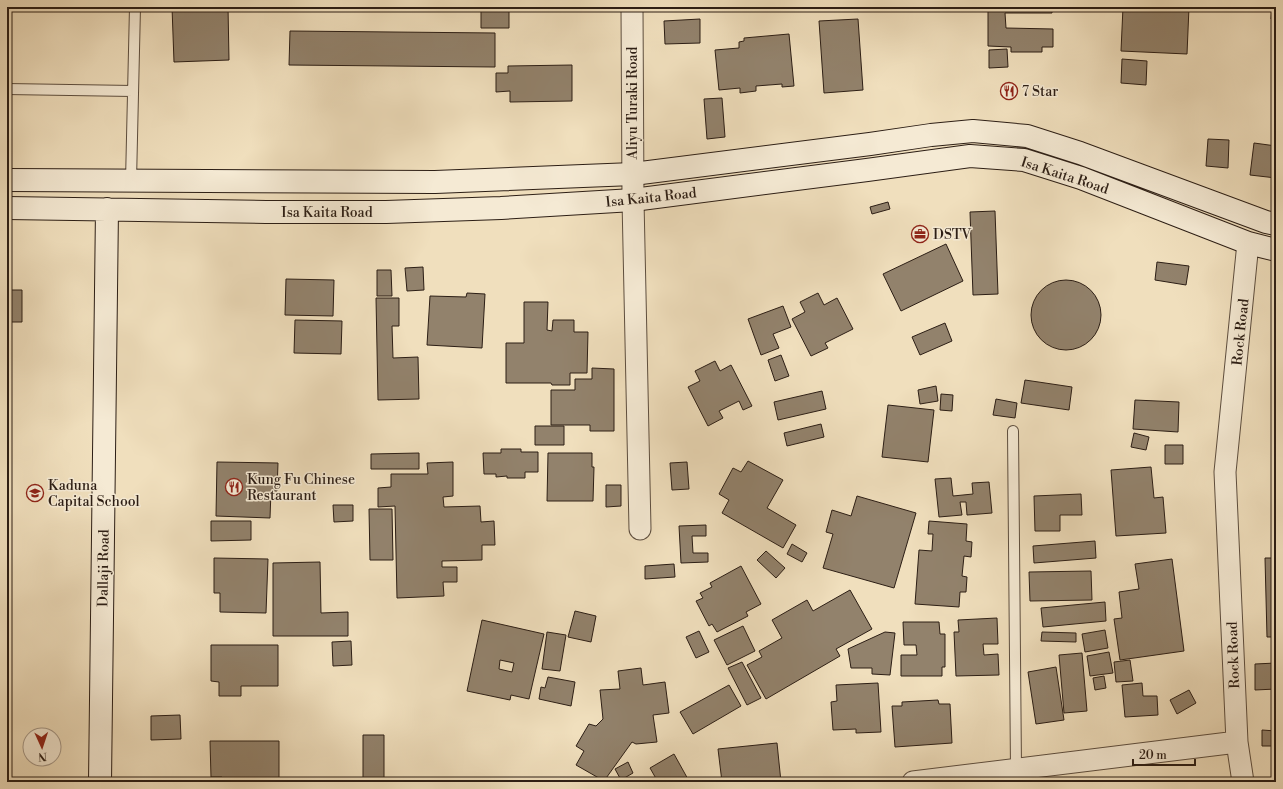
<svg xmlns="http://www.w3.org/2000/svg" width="1283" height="789" font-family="'Libre Bodoni',serif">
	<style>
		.building { fill: #92826c; stroke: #2c1e15; fill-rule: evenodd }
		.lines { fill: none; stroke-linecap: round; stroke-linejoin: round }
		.lane-casing { stroke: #5d4e3f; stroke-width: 12 }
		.street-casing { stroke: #5d4e3f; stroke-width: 23 }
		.secondary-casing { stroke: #2c1e15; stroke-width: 24 }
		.lane { stroke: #f5ead4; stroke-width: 10 }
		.street { stroke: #f5ead4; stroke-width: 21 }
		.secondary { stroke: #f5ead4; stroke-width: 22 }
		.labels { text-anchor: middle; stroke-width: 3; stroke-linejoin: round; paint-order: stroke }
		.poi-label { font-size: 14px; fill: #2c1e15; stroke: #f5ead4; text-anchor: start }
		.street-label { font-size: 14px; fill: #2c1e15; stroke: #f5ead4 }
	</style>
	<rect width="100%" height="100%" fill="#f0dfbd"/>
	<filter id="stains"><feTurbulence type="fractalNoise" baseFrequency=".005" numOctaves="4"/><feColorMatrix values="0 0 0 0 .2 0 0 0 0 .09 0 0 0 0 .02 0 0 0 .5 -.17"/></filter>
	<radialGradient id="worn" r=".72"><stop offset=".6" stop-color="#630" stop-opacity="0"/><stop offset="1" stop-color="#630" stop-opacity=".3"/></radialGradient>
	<path class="building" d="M 172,7 L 228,7 L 229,60 L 174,62 Z
		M 481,7 L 509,7 L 509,28 L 481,28 Z
		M 988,7 L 1052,7 L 1052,13 L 1005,13 L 1006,28 L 1053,29 L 1053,47 L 1042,47 L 1042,52 L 1011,52 L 1011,47 L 988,46 Z
		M 1123,7 L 1189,7 L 1187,54 L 1121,51 Z
		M 1272,7 L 1276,7 L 1276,20 L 1271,19 Z
		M 700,19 L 700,43 L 665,44 L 664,21 Z
		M 858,19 L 863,90 L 824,93 L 819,21 Z
		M 290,31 L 495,33 L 495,67 L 289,65 Z
		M 789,34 L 794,86 L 782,87 L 782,84 L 756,86 L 756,91 L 740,93 L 740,88 L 719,90 L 715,50 L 739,48 L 739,42 L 744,41 L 744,38 Z
		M 1007,49 L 1008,67 L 989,68 L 989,50 Z
		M 1122,59 L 1147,61 L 1146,85 L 1121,83 Z
		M 572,65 L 572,101 L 510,102 L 510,91 L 496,92 L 496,73 L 508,73 L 508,66 Z
		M 722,98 L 725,137 L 707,139 L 704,99 Z
		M 1208,139 L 1229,140 L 1228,168 L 1206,166 Z
		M 1254,143 L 1276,146 L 1276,178 L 1250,175 Z
		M 888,202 L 890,209 L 872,214 L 870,207 Z
		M 995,211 L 998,294 L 973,295 L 970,212 Z
		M 946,244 L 963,281 L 901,311 L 883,274 Z
		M 1157,262 L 1189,266 L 1186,285 L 1155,280 Z
		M 423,267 L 424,290 L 407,291 L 405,268 Z
		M 377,270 L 391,270 L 392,296 L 377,296 Z
		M 286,279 L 334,280 L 333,316 L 285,315 Z
		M1031 315a35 35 0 1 1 70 0a35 35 0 1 1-70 0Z
		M 7,290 L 22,290 L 22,322 L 7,322 Z
		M 467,293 L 485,294 L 482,348 L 427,345 L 430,296 L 466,297 Z
		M 818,293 L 824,305 L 837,298 L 853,329 L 825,343 L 828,348 L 811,356 L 792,319 L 805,312 L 800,302 Z
		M 376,298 L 399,298 L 399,326 L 392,326 L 393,358 L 418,357 L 419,399 L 378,400 Z
		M 524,302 L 548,302 L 547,330 L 552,331 L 553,320 L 574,320 L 574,332 L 588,332 L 587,373 L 570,373 L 570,385 L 552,385 L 551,383 L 506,383 L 506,343 L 524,343 Z
		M 783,306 L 791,327 L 773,334 L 779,348 L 761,355 L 748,319 Z
		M 295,320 L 342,321 L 341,354 L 294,353 Z
		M 945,323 L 952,341 L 920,355 L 912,337 Z
		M 781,355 L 789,376 L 775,381 L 768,360 Z
		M 715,361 L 720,371 L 731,365 L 752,406 L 743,410 L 739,401 L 719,411 L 723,418 L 708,426 L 688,387 L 700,381 L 695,371 Z
		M 592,368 L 614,369 L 614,431 L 590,431 L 590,425 L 551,425 L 551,390 L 575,390 L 575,379 L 592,379 Z
		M 1025,380 L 1072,387 L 1069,410 L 1021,403 Z
		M 936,386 L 938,401 L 920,404 L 918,390 Z
		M 822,391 L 826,409 L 778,420 L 774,402 Z
		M 941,394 L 953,395 L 952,411 L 940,410 Z
		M 996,399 L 1017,403 L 1015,418 L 993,415 Z
		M 1135,400 L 1179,402 L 1178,432 L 1133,429 Z
		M 888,405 L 934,410 L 928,462 L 882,457 Z
		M 821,424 L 824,437 L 787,446 L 784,433 Z
		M 535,426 L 564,426 L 564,445 L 535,445 Z
		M 1134,433 L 1149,437 L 1146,450 L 1131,447 Z
		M 1165,445 L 1183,445 L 1183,464 L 1165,464 Z
		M 501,449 L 521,449 L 521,452 L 538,452 L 538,472 L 525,472 L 525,478 L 507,478 L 507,476 L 496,477 L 496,474 L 484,474 L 483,453 L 501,453 Z
		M 419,453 L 419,469 L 371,469 L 371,454 Z
		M 548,453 L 592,453 L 592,467 L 594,467 L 593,501 L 547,501 Z
		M 748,461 L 783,480 L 767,508 L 796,525 L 783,548 L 722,513 L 729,500 L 719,494 L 733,468 L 741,472 Z
		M 217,462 L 278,463 L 277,491 L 271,491 L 270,518 L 216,516 Z
		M 453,462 L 453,496 L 443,497 L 444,507 L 480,506 L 481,522 L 494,521 L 495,545 L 482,545 L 482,560 L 442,561 L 442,567 L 457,567 L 457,582 L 443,582 L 444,596 L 397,598 L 395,506 L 378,507 L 378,488 L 391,487 L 391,474 L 428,474 L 427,463 Z
		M 687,462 L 689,489 L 672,490 L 670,463 Z
		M 1151,467 L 1154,498 L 1163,497 L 1166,533 L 1116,536 L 1111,470 Z
		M 951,478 L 953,496 L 973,494 L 972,483 L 989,482 L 992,513 L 967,515 L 966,502 L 960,502 L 962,515 L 939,517 L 935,479 Z
		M 606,485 L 621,485 L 621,506 L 606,507 Z
		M 1081,494 L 1082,515 L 1060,515 L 1060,531 L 1035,531 L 1034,496 Z
		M 857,496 L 916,513 L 894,588 L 823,568 L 833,534 L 826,532 L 832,510 L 851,516 Z
		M 333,505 L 353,505 L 353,521 L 334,522 Z
		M 369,509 L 392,509 L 393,560 L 370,560 Z
		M 211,521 L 251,521 L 251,540 L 211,541 Z
		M 929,521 L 967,524 L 966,541 L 972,542 L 971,557 L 964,556 L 962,576 L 967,577 L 966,592 L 960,592 L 959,607 L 915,604 L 919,550 L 932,551 L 933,534 L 928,534 Z
		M 706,525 L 706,536 L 692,536 L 693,553 L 708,553 L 708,562 L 681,563 L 679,526 Z
		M 1095,541 L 1096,558 L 1034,563 L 1033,546 Z
		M 792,544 L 807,553 L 802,562 L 787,554 Z
		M 766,551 L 785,568 L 776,578 L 757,560 Z
		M 214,558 L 268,559 L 266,613 L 220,612 L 220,593 L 214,593 Z
		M 1265,558 L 1276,558 L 1276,637 L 1267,637 Z
		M 1172,559 L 1184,651 L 1120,660 L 1114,619 L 1122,618 L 1119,592 L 1139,589 L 1135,564 Z
		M 320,562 L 321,613 L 348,612 L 348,636 L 273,636 L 273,563 Z
		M 674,564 L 675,577 L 645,579 L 645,566 Z
		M 741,566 L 761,604 L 746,612 L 748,616 L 717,632 L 712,624 L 709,626 L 696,601 L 703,598 L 700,593 L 712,587 L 710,583 Z
		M 1091,571 L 1092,600 L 1030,601 L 1029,572 Z
		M 850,590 L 872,629 L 836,649 L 840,656 L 766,699 L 747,665 L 762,657 L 759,651 L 782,638 L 772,620 L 807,600 L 813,611 Z
		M 1105,602 L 1106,621 L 1043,627 L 1041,608 Z
		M 575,611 L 596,616 L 591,642 L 568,637 Z
		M 997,618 L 998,644 L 983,644 L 984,655 L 998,654 L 999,675 L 956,676 L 954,632 L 959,632 L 958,620 Z
		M 482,620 L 544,634 L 529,699 L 511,695 L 510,700 L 467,691 ZM 500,660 L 514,663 L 512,672 L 499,669 Z
		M 903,622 L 939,622 L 940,634 L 945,634 L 945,667 L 942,667 L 942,676 L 901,676 L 901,655 L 917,655 L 916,645 L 904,645 Z
		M 743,626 L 755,651 L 727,665 L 714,640 Z
		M 1105,630 L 1108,648 L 1085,652 L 1082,634 Z
		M 699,631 L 709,652 L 696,658 L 686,637 Z
		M 547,632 L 566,635 L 560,671 L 542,669 Z
		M 885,632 L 895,633 L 890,675 L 872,674 L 872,668 L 851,668 L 848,649 Z
		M 1042,632 L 1076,633 L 1076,642 L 1041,641 Z
		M 351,641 L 352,665 L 333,666 L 332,642 Z
		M 211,645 L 278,645 L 278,686 L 241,686 L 241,696 L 219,696 L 219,682 L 211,681 Z
		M 1109,652 L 1113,673 L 1090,676 L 1087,656 Z
		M 1082,653 L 1087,711 L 1064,713 L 1059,655 Z
		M 1130,660 L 1133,681 L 1116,682 L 1114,662 Z
		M 742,662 L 761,698 L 747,705 L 728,668 Z
		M 1276,663 L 1276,689 L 1255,690 L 1255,664 Z
		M 1056,667 L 1064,720 L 1036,724 L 1028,672 Z
		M 641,668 L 643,685 L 665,682 L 669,713 L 653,715 L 657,742 L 636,744 L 632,742 L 604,781 L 576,765 L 584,751 L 576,746 L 589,724 L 596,726 L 603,719 L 600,690 L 620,689 L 618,671 Z
		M 1104,676 L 1106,688 L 1095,690 L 1093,678 Z
		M 548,677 L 575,682 L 571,706 L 539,699 L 541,687 L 545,688 Z
		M 878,683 L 881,732 L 856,733 L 856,729 L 833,730 L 831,702 L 837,701 L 836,685 Z
		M 1142,683 L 1143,696 L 1157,696 L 1158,715 L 1125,717 L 1122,685 Z
		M 729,685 L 741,706 L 693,734 L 680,712 Z
		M 1189,690 L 1196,703 L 1177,714 L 1170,700 Z
		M 938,700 L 939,704 L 950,704 L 952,743 L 895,747 L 892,706 L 902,706 L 902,702 Z
		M 180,715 L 181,739 L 151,740 L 151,716 Z
		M 1262,730 L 1276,731 L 1276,746 L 1262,746 Z
		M 363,735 L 384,735 L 384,782 L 363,782 Z
		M 210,741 L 279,741 L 279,778 L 242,778 L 242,782 L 222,782 L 222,777 L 211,777 Z
		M 777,743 L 781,782 L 722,782 L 718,749 Z
		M 674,754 L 689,781 L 686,782 L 658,782 L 650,768 Z
		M 628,762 L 633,773 L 621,780 L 615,769 Z"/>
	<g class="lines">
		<g class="lane-casing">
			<path id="lane" d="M 7,89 L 133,91
				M 131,181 L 135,7
				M 1013,431 L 1016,769"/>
		</g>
		<g class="street-casing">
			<path id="street" d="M 632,7 L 633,200 L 640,529
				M 913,782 L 1237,742
				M 1243,782 L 1237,742 L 1225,472 L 1248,243"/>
		</g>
		<g class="secondary-casing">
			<path id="secondary" d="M 7,180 L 435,182 L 633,174 L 870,144 L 931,135 L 973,131 L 1027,136 L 1080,153 L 1266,222 L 1276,224
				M 7,208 L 266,212 L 386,212 L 501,208 L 633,200 L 867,170 L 970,156 L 1024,160 L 1081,178 L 1248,243 L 1276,250
				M 100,782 L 107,209"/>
		</g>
		<use href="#lane" class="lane"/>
		<use href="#street" class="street"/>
		<use href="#secondary" class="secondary"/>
	</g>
	<defs>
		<g id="restaurant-ring" transform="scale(0.9)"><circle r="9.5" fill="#f5ead4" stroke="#8f2418" stroke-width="1.5"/><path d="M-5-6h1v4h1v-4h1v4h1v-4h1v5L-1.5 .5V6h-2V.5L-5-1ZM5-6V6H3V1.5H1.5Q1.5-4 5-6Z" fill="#8f2418"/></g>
		<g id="office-ring" transform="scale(0.9)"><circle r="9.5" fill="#f5ead4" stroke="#8f2418" stroke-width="1.5"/><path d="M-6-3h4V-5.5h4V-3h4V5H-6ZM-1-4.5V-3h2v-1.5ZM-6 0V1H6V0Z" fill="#8f2418"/></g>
		<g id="school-ring" transform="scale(0.9)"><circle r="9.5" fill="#f5ead4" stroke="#8f2418" stroke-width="1.5"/><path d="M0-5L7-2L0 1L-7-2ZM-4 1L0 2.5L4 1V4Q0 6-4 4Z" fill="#8f2418"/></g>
	</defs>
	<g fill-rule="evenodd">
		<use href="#restaurant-ring" x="1009" y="91"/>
		<use href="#office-ring" x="920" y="234"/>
		<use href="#restaurant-ring" x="234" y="487"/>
		<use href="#school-ring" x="35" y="493"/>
	</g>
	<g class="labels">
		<g class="poi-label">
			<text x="1022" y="96">7 Star</text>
			<text x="933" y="239">DSTV</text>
			<text x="247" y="484">Kung Fu Chinese<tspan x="247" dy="16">Restaurant</tspan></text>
			<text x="48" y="490">Kaduna<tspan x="48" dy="16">Capital School</tspan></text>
		</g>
		<g class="street-label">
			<text transform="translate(632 103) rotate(-90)" y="5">Aliyu Turaki Road</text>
			<text transform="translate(1065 175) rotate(18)" y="5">Isa Kaita Road</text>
			<text transform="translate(651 197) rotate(-6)" y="5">Isa Kaita Road</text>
			<text x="327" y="217">Isa Kaita Road</text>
			<text transform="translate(1240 332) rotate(-84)" y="5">Rock Road</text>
			<text transform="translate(103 568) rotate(-89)" y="5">Dallaji Road</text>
			<text transform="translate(1233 655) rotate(-92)" y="5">Rock Road</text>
		</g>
	</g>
	<rect width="1283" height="789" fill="none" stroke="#f0dfbd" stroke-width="24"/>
	<rect x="8" y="8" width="1267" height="773" fill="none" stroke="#2c1e15" stroke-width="2"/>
	<rect x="12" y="12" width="1259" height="765" fill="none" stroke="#2c1e15"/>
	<g transform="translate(42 747) rotate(177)"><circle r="19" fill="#f5ead4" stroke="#a59888"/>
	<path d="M0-3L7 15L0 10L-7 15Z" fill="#8f2418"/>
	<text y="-6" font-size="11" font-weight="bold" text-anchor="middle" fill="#2c1e15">N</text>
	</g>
	<path d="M1133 759v6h62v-6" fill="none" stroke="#2c1e15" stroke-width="2"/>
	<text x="1139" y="759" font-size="12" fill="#2c1e15" stroke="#f5ead4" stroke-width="3" paint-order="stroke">20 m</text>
	<rect width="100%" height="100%" filter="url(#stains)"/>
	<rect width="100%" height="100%" fill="url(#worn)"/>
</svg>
